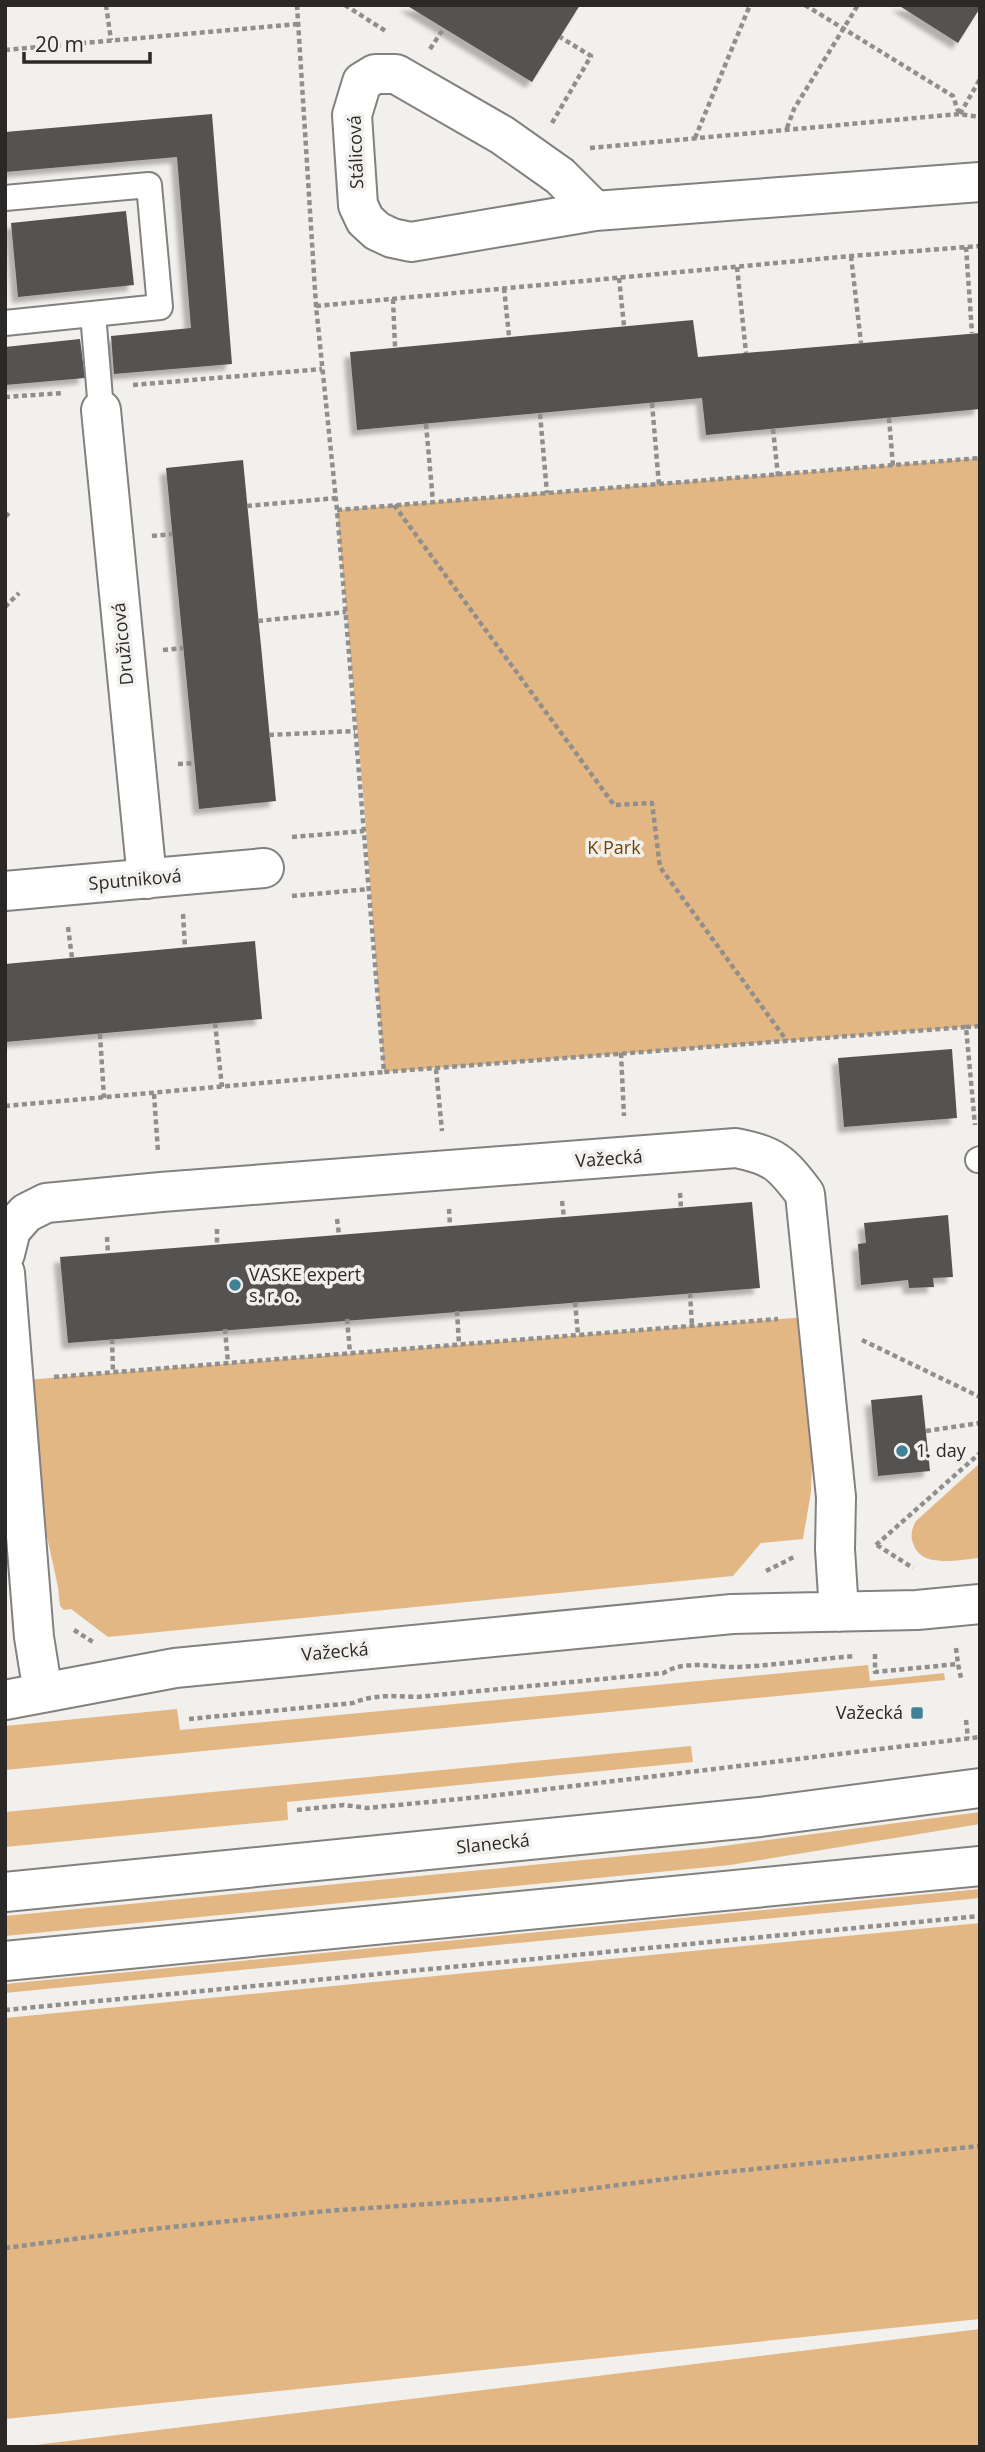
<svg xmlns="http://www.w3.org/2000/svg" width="985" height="2452" font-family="'Open Sans',sans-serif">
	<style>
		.green { fill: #e3b784 }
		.building { fill: #555351; filter: url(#shadow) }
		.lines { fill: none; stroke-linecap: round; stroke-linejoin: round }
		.service-casing { stroke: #83817e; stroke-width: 28 }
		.minor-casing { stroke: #83817e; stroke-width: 42 }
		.secondary-casing { stroke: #83817e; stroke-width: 42 }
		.path { stroke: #918f8d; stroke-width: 4.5; stroke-dasharray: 5 3.5; stroke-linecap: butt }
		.service { stroke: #fff; stroke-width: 24 }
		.minor { stroke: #fff; stroke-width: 38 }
		.secondary { stroke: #fff; stroke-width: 38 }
		.poi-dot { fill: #418195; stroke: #f2f0ed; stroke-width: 2.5 }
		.labels { text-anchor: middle; stroke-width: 7; stroke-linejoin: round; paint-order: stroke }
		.street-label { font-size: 18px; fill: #2a2928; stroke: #f2f0ed }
		.park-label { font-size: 18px; fill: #6e4402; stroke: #f2f0ed }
		.poi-label { font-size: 18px; fill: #2a2928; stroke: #f2f0ed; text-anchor: start }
	</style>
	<defs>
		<filter id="shadow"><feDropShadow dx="-6" dy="6" stdDeviation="2" flood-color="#0004"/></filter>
	</defs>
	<rect width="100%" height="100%" fill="#f2f0ed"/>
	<path class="green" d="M 980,458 L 980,1026 L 384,1072 L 364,803 L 337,510 Z
		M 817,1316 L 811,1492 L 803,1539 L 761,1543 L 733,1576 L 108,1637 L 71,1609 L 64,1610 L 60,1606 L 58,1587 L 13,1381 Z
		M 980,1463 L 980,1558 C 960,1559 921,1570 913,1543 C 910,1536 912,1528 916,1521 Z
		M 868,1665 L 870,1681 L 944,1673 L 945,1680 L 5,1770 L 5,1726 L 177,1709 L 180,1730 Z
		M 691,1746 L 693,1762 L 287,1802 L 288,1820 L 5,1847 L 5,1812 Z
		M 980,1812 L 980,1824 L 730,1865 L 5,1936 L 5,1916 L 708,1848 Z
		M 980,1889 L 980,1898 L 5,1993 L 5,1984 Z
		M 980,1923 L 980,2319 L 5,2419 L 5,2018 Z
		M 980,2329 L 980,2447 L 19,2447 Z"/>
	<path class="building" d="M 406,5 L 580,5 L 532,82 Z
		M 898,5 L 980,5 L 980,8 L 958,43 Z
		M 212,114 L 232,364 L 114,374 L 111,336 L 191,328 L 177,157 L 5,172 L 5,132 Z
		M 126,211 L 134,285 L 18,297 L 11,223 Z
		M 693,320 L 698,357 L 980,333 L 980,409 L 706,435 L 702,398 L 357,430 L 350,352 Z
		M 80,339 L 85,378 L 5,385 L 5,347 Z
		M 243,460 L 276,801 L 199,809 L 166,468 Z
		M 255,941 L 262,1019 L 5,1042 L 5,964 Z
		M 952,1049 L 957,1118 L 844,1127 L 838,1058 Z
		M 752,1202 L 760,1288 L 68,1343 L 60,1257 Z
		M 948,1215 L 953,1277 L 933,1278 L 934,1287 L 909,1288 L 908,1280 L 861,1285 L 858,1244 L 866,1243 L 864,1223 Z
		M 922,1395 L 930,1471 L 878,1476 L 871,1400 Z"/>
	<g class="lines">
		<g class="service-casing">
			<path id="service" d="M 5,198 L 149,185 L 160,307 L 5,323
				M 93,314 L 101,410
				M 978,1160 L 980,1159"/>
		</g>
		<g class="minor-casing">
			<path id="minor" d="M 595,211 L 560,176 L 502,135 L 396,74 L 375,74 L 362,82 L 352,115 L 358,205 L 365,220 L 377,231 L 392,238 L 411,242 L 595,211 L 980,182
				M 101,410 L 147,879
				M 5,891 L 264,868
				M 5,1254 L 11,1230 L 26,1213 L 46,1203 L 161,1192 L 736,1148 C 774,1156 781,1162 805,1194 L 836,1497 L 835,1549 L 839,1612
				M 5,1273 L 34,1637 L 43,1693
				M 5,1700 L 175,1668 L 732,1614 L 917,1610 L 980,1604"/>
		</g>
		<g class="secondary-casing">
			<path id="secondary" d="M 5,1892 L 760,1817 L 980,1788
				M 5,1961 L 980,1866"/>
		</g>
		<path class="path" d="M 106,5 L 111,40
			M 297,5 L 316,306 L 337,510 L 384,1072 L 966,1027 L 975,1125
			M 345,5 L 387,32
			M 805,5 L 953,96 L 959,114
			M 430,49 L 444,28
			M 5,50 L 298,24
			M 960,114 L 980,79
			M 552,123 L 591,56 L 560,37
			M 787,128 L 794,109 L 858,5
			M 695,138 L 750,5
			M 590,148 L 959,114 L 980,117
			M 966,247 L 972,333
			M 851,256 L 861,343
			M 737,267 L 746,353
			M 619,278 L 624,326
			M 504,288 L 509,336
			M 393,299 L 395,347
			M 316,306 L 851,256 L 980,246
			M 133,385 L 322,369
			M 5,397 L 64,393
			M 652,403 L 659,485
			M 540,414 L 547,493
			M 889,418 L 893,466
			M 426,424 L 433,502
			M 773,429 L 778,476
			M 394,505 L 614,805 L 652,803 L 660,867 L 787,1041
			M 247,506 L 336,498
			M 337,510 L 980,458
			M 5,513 L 11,517
			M 152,536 L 172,534
			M 5,607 L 19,593
			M 258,621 L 346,612
			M 163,650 L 183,648
			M 269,735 L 355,731
			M 178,764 L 194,763
			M 292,837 L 364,831
			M 292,896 L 369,889
			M 183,914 L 185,948
			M 68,927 L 72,958
			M 215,1023 L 222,1087
			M 966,1027 L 980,1026
			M 100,1034 L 104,1098
			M 621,1053 L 624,1116
			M 436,1069 L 442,1131
			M 154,1094 L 158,1152
			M 5,1106 L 384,1072
			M 680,1193 L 681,1208
			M 562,1201 L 564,1218
			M 449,1209 L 450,1226
			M 337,1219 L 339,1235
			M 217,1229 L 217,1245
			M 107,1237 L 108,1254
			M 690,1293 L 692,1326
			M 575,1302 L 578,1335
			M 457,1311 L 459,1344
			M 347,1319 L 350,1353
			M 225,1329 L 228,1363
			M 112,1339 L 113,1372
			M 862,1340 L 980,1397
			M 54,1377 L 778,1319
			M 926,1431 L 980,1423
			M 876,1545 L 980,1453
			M 877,1545 L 913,1568
			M 766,1571 L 796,1556
			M 74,1630 L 93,1642
			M 956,1648 L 958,1664
			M 875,1654 L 875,1672 L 958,1664 L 961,1678
			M 189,1719 L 353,1703 C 375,1694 395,1696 417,1697 L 664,1673 C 685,1659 715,1668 739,1667 C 778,1665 816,1659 855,1656
			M 966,1720 L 968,1738
			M 297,1810 L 344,1805 L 367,1808 L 490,1796 L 980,1737
			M 5,2010 L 980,1916
			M 5,2248 L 143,2230 L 326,2211 L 516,2198 L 706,2174 L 980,2146"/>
		<use href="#service" class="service"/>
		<use href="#minor" class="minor"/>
		<use href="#secondary" class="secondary"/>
	</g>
	<g class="poi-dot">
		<circle cx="235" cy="1285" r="7"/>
		<circle cx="902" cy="1451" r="7"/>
		<rect x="910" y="1706" width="14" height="14" rx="3.5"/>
	</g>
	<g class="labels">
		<g class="street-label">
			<text transform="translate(356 152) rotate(-92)" y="6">Stálicová</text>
			<text transform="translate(123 644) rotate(-96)" y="6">Družicová</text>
			<text transform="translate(135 880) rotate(-5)" y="6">Sputniková</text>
			<text transform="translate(609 1159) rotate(-4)" y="6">Važecká</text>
			<text transform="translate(335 1652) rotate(-5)" y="6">Važecká</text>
			<text transform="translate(493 1844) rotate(-6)" y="6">Slanecká</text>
		</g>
		<g class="park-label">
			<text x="614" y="854">K Park</text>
		</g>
		<g class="poi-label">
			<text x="249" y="1281">VASKE expert<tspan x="249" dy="21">s. r. o.</tspan></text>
			<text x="916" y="1457">1. day</text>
			<text x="903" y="1719" text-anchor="end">Važecká</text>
		</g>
	</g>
	<rect width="985" height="2452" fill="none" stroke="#2a2928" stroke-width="14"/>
	<path d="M24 52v10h126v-10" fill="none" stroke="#2a2928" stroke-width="3.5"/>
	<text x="35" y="52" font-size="21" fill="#2a2928" stroke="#f2f0ed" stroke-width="5" paint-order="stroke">20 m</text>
</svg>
